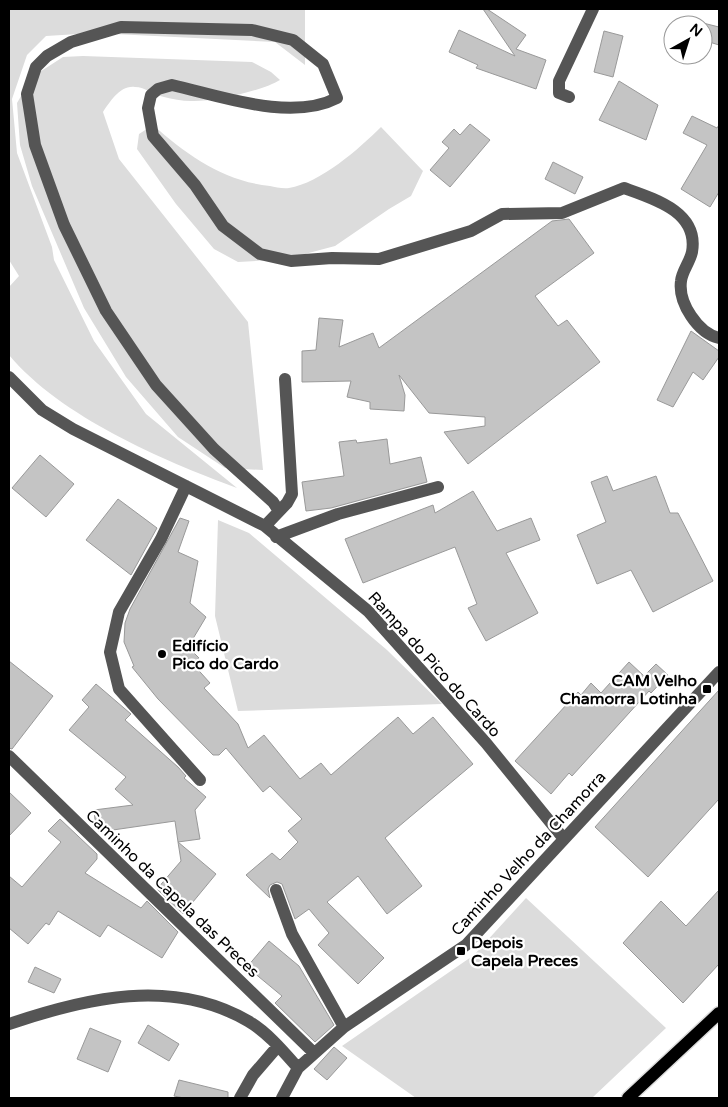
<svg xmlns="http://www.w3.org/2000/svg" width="728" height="1107" font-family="'Varela Round',sans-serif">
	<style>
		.green { fill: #dcdcdc }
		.building { fill: #c4c4c4; stroke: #999 }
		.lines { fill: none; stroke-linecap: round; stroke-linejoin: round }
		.major-casing { stroke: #dbdbdb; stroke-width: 15 }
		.minor { stroke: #555; stroke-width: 12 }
		.major { stroke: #000; stroke-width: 12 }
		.poi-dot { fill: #000; stroke: #fff; stroke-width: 2 }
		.labels { text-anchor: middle; stroke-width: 4.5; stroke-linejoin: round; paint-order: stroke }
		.poi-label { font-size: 16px; font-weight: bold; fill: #000; stroke: #fff; text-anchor: start }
		.street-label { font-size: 16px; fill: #000; stroke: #fff }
	</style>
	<rect width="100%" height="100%" fill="#fff"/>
	<path class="green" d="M 9,9 L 305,9 L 305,65 L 275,42 L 94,33 L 46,36 L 27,55 L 12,99 L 17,153 L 52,247 L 54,260 L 94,341 L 146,414 L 237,488 C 162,460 61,417 9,355 L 9,287 L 19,276 L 9,260 Z
		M 83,56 L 252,62 L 271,72 L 280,80 C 262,91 212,102 191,101 C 182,101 172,99 164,97 C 154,95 145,87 135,87 C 120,85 110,102 103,112 L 119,159 L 248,322 L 263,470 L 225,468 L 178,437 L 126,377 L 84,308 L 32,186 L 20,145 L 17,103 L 32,77 L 63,57 Z
		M 153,125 C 187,155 223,181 270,186 C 275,187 283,189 289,188 C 320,183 359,149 381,127 L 423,171 L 411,196 L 389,209 L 335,246 L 286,259 L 238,262 L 214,249 L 176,204 L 137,149 L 139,134 Z
		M 218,520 L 249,533 L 387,650 L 442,704 L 238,711 L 215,616 Z
		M 526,898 L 666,1028 L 592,1098 L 416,1098 L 342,1046 L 474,955 Z"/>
	<path class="building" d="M 483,9 L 487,9 L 526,35 L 516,49 L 546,60 L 536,89 L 476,68 L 478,65 L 449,52 L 459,30 L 515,56 Z
		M 703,23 L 719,27 L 719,45 L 703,40 Z
		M 604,31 L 623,36 L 613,77 L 594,72 Z
		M 619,81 L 658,105 L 646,140 L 599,120 Z
		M 692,116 L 717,128 L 719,125 L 719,192 L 710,207 L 681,189 L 707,145 L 683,133 Z
		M 470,124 L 490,140 L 450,187 L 430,170 L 449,148 L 442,142 L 454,129 L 460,135 Z
		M 553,162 L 583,177 L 575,194 L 545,179 Z
		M 569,219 L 594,253 L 535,296 L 558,326 L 567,320 L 600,362 L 468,464 L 444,432 L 485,426 L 485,417 L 429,413 L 399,375 L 405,395 L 404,411 L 370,409 L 370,402 L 347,397 L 351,381 L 302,382 L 302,351 L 316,350 L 319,318 L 343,320 L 339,347 L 373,333 L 379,348 L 552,221 Z
		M 691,331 L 719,351 L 719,357 L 703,380 L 693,372 L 673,407 L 657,400 Z
		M 387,439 L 390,464 L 421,457 L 427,482 L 331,508 L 306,511 L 302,482 L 344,476 L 339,442 L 356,440 L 357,443 Z
		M 40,455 L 74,484 L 46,517 L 12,488 Z
		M 607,476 L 613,491 L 656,476 L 670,513 L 678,513 L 713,581 L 653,612 L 631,570 L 597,584 L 577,535 L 606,522 L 591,482 Z
		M 473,491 L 497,531 L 531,518 L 540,540 L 506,553 L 538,613 L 486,641 L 468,608 L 477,604 L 455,547 L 363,583 L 345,539 L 433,505 L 435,513 Z
		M 118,499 L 157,528 L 131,575 L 86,540 Z
		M 180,518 L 189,521 L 178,552 L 198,561 L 190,603 L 206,617 L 188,647 L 199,658 L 192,663 L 210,683 L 204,688 L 238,724 L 248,748 L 264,735 L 300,779 L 321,763 L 331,775 L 398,717 L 413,734 L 433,717 L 473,764 L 385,838 L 422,886 L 387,914 L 358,876 L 327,902 L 384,958 L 358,984 L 318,945 L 329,933 L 309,909 L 295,919 L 282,884 L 277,882 L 270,885 L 268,889 L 270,898 L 246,875 L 272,853 L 280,860 L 298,842 L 288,831 L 302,819 L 270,786 L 263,792 L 226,748 L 219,755 L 213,755 L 158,699 L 132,667 L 134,666 L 124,642 L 125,623 L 130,609 Z
		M 9,661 L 53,696 L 12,749 L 9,748 Z
		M 629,662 L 644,676 L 656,664 L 668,675 L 651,693 L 649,691 L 572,776 L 569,773 L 551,794 L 515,761 L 578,692 L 581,695 L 591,683 L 601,693 Z
		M 96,684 L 131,714 L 125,720 L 178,767 L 186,776 L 184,778 L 206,797 L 195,810 L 200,839 L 178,842 L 175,821 L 99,832 L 96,829 L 94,810 L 133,805 L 115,789 L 126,777 L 69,730 L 89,707 L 82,700 Z
		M 719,690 L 719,799 L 648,877 L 595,827 Z
		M 9,792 L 31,813 L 9,836 Z
		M 60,819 L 97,854 L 97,859 L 85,873 L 141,908 L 147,901 L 178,932 L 162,958 L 108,925 L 100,937 L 58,911 L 49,925 L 46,923 L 28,944 L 9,928 L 9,876 L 22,887 L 61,842 L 48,831 Z
		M 178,842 L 216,874 L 183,914 L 157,889 L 181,861 Z
		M 719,890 L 719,964 L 683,1003 L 623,943 L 661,901 L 686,926 Z
		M 269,941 L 299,966 L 334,1025 L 315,1042 L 275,1003 L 282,996 L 247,967 Z
		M 35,967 L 61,979 L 54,993 L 28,982 Z
		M 148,1025 L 179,1044 L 169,1061 L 138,1043 Z
		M 90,1028 L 121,1041 L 108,1072 L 77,1059 Z
		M 334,1047 L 347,1058 L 327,1080 L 314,1069 Z
		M 179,1080 L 228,1092 L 228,1098 L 184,1098 L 174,1096 Z"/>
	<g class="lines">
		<g class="major-casing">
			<path id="major" d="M 628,1098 L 719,1013"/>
		</g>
		<path class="minor" d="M 569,97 L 559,93 L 559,81 L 593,9
			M 9,377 L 42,410 L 73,429 L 265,526 L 368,611 L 486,743 L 564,839
			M 186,486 L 161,539 L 119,612 L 110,652 L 119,689 L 200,780
			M 279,511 L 273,502 L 214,449 L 156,385 L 106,311 L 64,225 L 35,145 L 27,94 L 36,67 L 47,56 L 71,42 L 121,27 L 252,30 L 293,40 L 323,64 L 337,98 C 291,122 221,96 172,85 L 158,89 L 151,95 L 148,108 L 153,136 L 195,185 L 223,226 L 260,254 L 291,261 L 332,258 L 379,259 L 471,231 L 502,214 L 562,213 L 624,188 C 655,199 699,212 692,252 C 690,262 682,271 681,281 C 678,303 698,333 719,338
			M 265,526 L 287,503 L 292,494 L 285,379
			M 276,537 L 338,514 L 438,487
			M 9,756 L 314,1053
			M 276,890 L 292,934 L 344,1027
			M 9,1024 C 86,998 172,977 248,1021 C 267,1032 283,1051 298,1068
			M 240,1098 L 253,1075 L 278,1046
			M 282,1098 L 298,1068 L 344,1027 L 466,945 L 719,672"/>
		<use href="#major" class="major"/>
	</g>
	<g class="poi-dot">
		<circle cx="162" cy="654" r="5"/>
		<rect x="702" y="684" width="10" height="10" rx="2.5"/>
		<rect x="456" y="946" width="10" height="10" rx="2.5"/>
	</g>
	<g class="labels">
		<g class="poi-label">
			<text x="172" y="651">Edifício<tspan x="172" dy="18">Pico do Cardo</tspan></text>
			<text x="697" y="686" text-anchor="end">CAM Velho<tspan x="697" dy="18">Chamorra Lotinha</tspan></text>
			<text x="471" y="948">Depois<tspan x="471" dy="18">Capela Preces</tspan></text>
		</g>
		<g class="street-label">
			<text transform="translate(435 664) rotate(48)" y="6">Rampa do Pico do Cardo</text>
			<text transform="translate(528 853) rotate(-47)" y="6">Caminho Velho da Chamorra</text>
			<text transform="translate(173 893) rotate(44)" y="6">Caminho da Capela das Preces</text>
		</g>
	</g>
	<rect width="728" height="1107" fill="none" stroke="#000000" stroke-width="20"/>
	<g transform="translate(688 40) rotate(39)"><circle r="24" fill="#ffffff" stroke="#999999"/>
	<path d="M0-4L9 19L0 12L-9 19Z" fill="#000000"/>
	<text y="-8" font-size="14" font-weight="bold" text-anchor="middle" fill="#000000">N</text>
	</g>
</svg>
